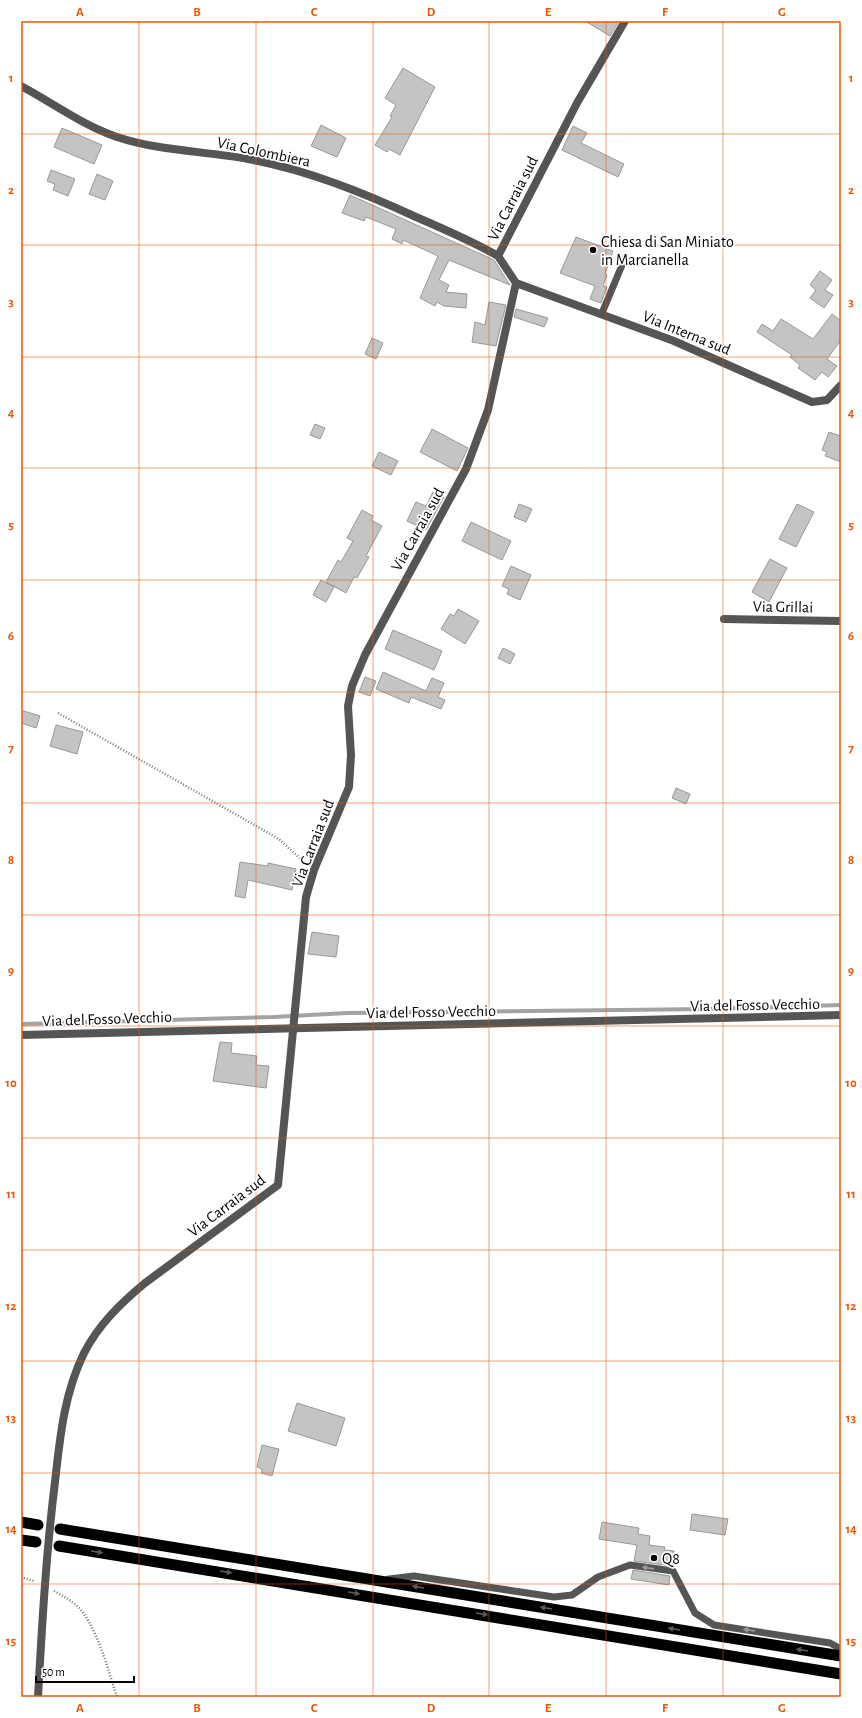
<svg xmlns="http://www.w3.org/2000/svg" width="862" height="1718" font-family="'Alegreya Sans',sans-serif">
	<style>
		.lines { fill: none; stroke-linecap: round; stroke-linejoin: round }
		.stream { stroke: #a3a3a3; stroke-width: 4 }
		.building { fill: #c4c4c4; stroke: #999 }
		.path { stroke: #777; stroke-width: 2.5; stroke-dasharray: 1 2; stroke-linecap: butt }
		.service { stroke: #555; stroke-width: 7 }
		.minor { stroke: #555; stroke-width: 8 }
		.tertiary { stroke: #555; stroke-width: 8 }
		.trunk { stroke: #000; stroke-width: 11 }
		.oneway { fill: #595959 }
		.oneway2 { fill: #999 }
		.grid { fill: none; stroke: #e8590c; stroke-width: 1; stroke-opacity: 0.55 }
		.poi-dot { fill: #000; stroke: #fff; stroke-width: 1.5 }
		.labels { text-anchor: middle; stroke-width: 3.5; stroke-linejoin: round; paint-order: stroke }
		.street-label { font-size: 16px; fill: #000; stroke: #fff }
		.poi-label { font-size: 16px; fill: #000; stroke: #fff; text-anchor: start }
		.neatline { fill: none; stroke: #e8590c; stroke-width: 1.5 }
		.grid-label { font-size: 13px; text-anchor: middle; font-weight: bold; fill: #e8590c }
	</style>
	<rect width="100%" height="100%" fill="#fff"/>
	<g class="lines">
		<path class="stream" d="M 21,1024 L 273,1017 L 347,1013 L 709,1009 L 841,1005"/>
	</g>
	<path class="building" d="M 585,21 L 619,21 L 610,36 Z
		M 403,68 L 435,87 L 400,155 L 389,149 L 387,152 L 375,145 L 392,117 L 390,116 L 396,105 L 385,98 Z
		M 321,125 L 346,138 L 337,157 L 311,146 Z
		M 573,126 L 587,133 L 581,143 L 624,164 L 618,177 L 562,150 Z
		M 62,128 L 102,145 L 94,164 L 54,147 Z
		M 51,170 L 75,179 L 68,196 L 53,190 L 55,184 L 47,181 Z
		M 97,174 L 113,181 L 105,200 L 89,194 Z
		M 350,195 L 494,260 L 510,285 L 449,260 L 439,280 L 449,285 L 446,292 L 467,294 L 466,308 L 444,306 L 437,302 L 435,306 L 420,298 L 438,256 L 403,240 L 402,244 L 392,239 L 396,229 L 366,217 L 364,221 L 342,213 Z
		M 576,237 L 613,251 L 605,274 L 607,275 L 603,286 L 607,287 L 601,303 L 590,299 L 595,286 L 560,273 Z
		M 820,271 L 832,280 L 825,290 L 833,295 L 824,308 L 810,298 L 816,290 L 810,285 Z
		M 489,302 L 506,305 L 496,346 L 472,342 L 475,322 L 485,325 Z
		M 516,309 L 548,318 L 544,327 L 514,317 Z
		M 832,314 L 841,321 L 841,340 L 827,359 L 837,366 L 828,377 L 822,372 L 815,380 L 798,368 L 800,365 L 790,357 L 792,355 L 757,332 L 762,324 L 773,331 L 781,319 L 813,339 Z
		M 372,338 L 383,343 L 376,359 L 365,354 Z
		M 315,424 L 325,428 L 320,439 L 310,435 Z
		M 432,429 L 468,448 L 457,471 L 420,452 Z
		M 829,432 L 841,436 L 841,462 L 825,456 L 827,452 L 822,450 Z
		M 379,452 L 398,461 L 391,475 L 372,466 Z
		M 433,492 L 444,497 L 426,530 L 407,521 L 416,502 L 426,506 Z
		M 519,504 L 532,509 L 526,522 L 514,517 Z
		M 797,504 L 814,512 L 796,547 L 779,539 Z
		M 362,510 L 373,516 L 371,520 L 382,526 L 366,556 L 369,557 L 357,578 L 354,577 L 346,593 L 326,582 L 338,560 L 341,562 L 353,541 L 347,538 Z
		M 471,522 L 511,541 L 502,560 L 462,541 Z
		M 770,559 L 787,568 L 769,602 L 752,592 Z
		M 511,566 L 531,575 L 520,600 L 507,594 L 509,589 L 502,586 Z
		M 321,580 L 334,587 L 326,602 L 313,595 Z
		M 458,609 L 479,621 L 465,644 L 441,629 L 450,614 L 454,616 Z
		M 393,630 L 442,651 L 434,670 L 385,649 Z
		M 503,648 L 515,654 L 510,664 L 498,658 Z
		M 383,672 L 426,691 L 432,678 L 444,683 L 438,697 L 445,700 L 441,709 L 411,697 L 409,703 L 376,689 Z
		M 365,677 L 376,681 L 370,696 L 359,692 Z
		M 21,710 L 40,716 L 36,728 L 21,723 Z
		M 56,725 L 83,732 L 77,754 L 50,746 Z
		M 676,788 L 690,794 L 686,804 L 672,798 Z
		M 240,862 L 268,866 L 268,863 L 296,869 L 292,890 L 248,880 L 245,898 L 235,896 Z
		M 312,932 L 339,936 L 336,957 L 308,954 Z
		M 220,1042 L 232,1043 L 231,1053 L 257,1056 L 256,1065 L 269,1066 L 266,1088 L 213,1081 Z
		M 297,1403 L 345,1418 L 336,1446 L 288,1431 Z
		M 262,1445 L 279,1449 L 272,1476 L 261,1473 L 262,1469 L 257,1467 Z
		M 692,1514 L 728,1519 L 725,1535 L 690,1530 Z
		M 602,1522 L 639,1528 L 638,1534 L 650,1536 L 649,1545 L 665,1547 L 664,1550 L 674,1551 L 672,1566 L 634,1561 L 637,1545 L 599,1539 Z
		M 633,1570 L 670,1576 L 669,1585 L 631,1579 Z"/>
	<g class="lines">
		<path class="path" d="M 58,713 L 279,839 L 306,864
			M 21,1577 L 34,1581
			M 54,1591 C 64,1596 72,1601 80,1609 C 98,1630 108,1670 117,1697"/>
		<path class="service" d="M 602,313 L 625,258
			M 389,1579 L 414,1576 L 554,1597 L 572,1595 L 598,1577 L 630,1565 L 673,1571 L 695,1613 L 714,1625 L 830,1643 L 841,1649"/>
		<path class="minor" d="M 21,86 C 53,103 82,125 117,137 C 159,151 205,151 248,159 C 307,170 362,192 416,217 C 444,229 472,241 498,256
			M 516,283 L 674,341 L 812,402 L 827,400 L 841,385
			M 724,619 L 841,621
			M 38,1697 C 42,1625 46,1554 55,1482 C 60,1437 64,1394 84,1353 C 99,1324 121,1303 145,1283 L 278,1185 L 306,897 L 314,870 L 349,787 L 351,755 L 348,706 L 352,686 L 365,655 L 466,469 L 488,410 L 516,283 L 498,256 L 577,103 L 625,21"/>
		<path class="tertiary" d="M 21,1035 L 841,1015"/>
		<path class="trunk" d="M 21,1522 L 38,1525
			M 60,1529 L 841,1656
			M 21,1540 L 36,1542
			M 59,1546 L 841,1674"/>
	</g>
	<defs><path id="oneway-solid" d="M-6-.8H1V-3.2L6.5 0L1 3.2V.8H-6Z"/></defs>
	<g class="oneway">
		<use href="#oneway-solid" transform="translate(97 1552) rotate(9)"/>
		<use href="#oneway-solid" transform="translate(226 1572) rotate(9)"/>
		<use href="#oneway-solid" transform="translate(418 1587) rotate(-171)"/>
		<use href="#oneway-solid" transform="translate(354 1593) rotate(9)"/>
		<use href="#oneway-solid" transform="translate(546 1608) rotate(-171)"/>
		<use href="#oneway-solid" transform="translate(482 1614) rotate(9)"/>
		<use href="#oneway-solid" transform="translate(674 1629) rotate(-171)"/>
		<use href="#oneway-solid" transform="translate(802 1650) rotate(-171)"/>
	</g>
	<g class="oneway2">
		<use href="#oneway-solid" transform="translate(648 1568) rotate(-172)"/>
		<use href="#oneway-solid" transform="translate(749 1630) rotate(-171)"/>
	</g>
	<path class="grid" d="M 139,21 L 139,1697M 256,21 L 256,1697M 373,21 L 373,1697M 489,21 L 489,1697M 606,21 L 606,1697M 723,21 L 723,1697M 21,134 L 841,134M 21,245 L 841,245M 21,357 L 841,357M 21,468 L 841,468M 21,580 L 841,580M 21,692 L 841,692M 21,803 L 841,803M 21,915 L 841,915M 21,1026 L 841,1026M 21,1138 L 841,1138M 21,1250 L 841,1250M 21,1361 L 841,1361M 21,1473 L 841,1473M 21,1584 L 841,1584"/>
	<g class="poi-dot">
		<circle cx="593" cy="250" r="4"/>
		<circle cx="654" cy="1558" r="4"/>
	</g>
	<g class="labels">
		<g class="street-label">
			<text transform="translate(264 151) rotate(12)" y="6">Via Colombiera</text>
			<text transform="translate(512 198) rotate(-63)" y="6">Via Carraia sud</text>
			<text transform="translate(687 332) rotate(22)" y="6">Via Interna sud</text>
			<text transform="translate(417 529) rotate(-61)" y="6">Via Carraia sud</text>
			<text transform="translate(783 606) rotate(1)" y="6">Via Grillai</text>
			<text transform="translate(312 843) rotate(-69)" y="6">Via Carraia sud</text>
			<text transform="translate(755 1004) rotate(-1)" y="6">Via del Fosso Vecchio</text>
			<text transform="translate(431 1011) rotate(-1)" y="6">Via del Fosso Vecchio</text>
			<text transform="translate(107 1018) rotate(-2)" y="6">Via del Fosso Vecchio</text>
			<text transform="translate(226 1205) rotate(-37)" y="6">Via Carraia sud</text>
		</g>
		<g class="poi-label">
			<text x="601" y="247">Chiesa di San Miniato<tspan x="601" dy="18">in Marcianella</tspan></text>
			<text x="662" y="1564">Q8</text>
		</g>
	</g>
	<rect width="862" height="1718" fill="none" stroke="#ffffff" stroke-width="44"/>
	<path d="M36 1676v6h98v-6" fill="none" stroke="#000000" stroke-width="2"/>
	<text x="42" y="1676" font-size="12" fill="#000000" stroke="#ffffff" stroke-width="3" paint-order="stroke">50 m</text>
	<rect x="22" y="22" width="818" height="1674" class="neatline"/>
	<g class="grid-label">
		<text x="80" y="16">A</text>
		<text x="197" y="16">B</text>
		<text x="314" y="16">C</text>
		<text x="431" y="16">D</text>
		<text x="548" y="16">E</text>
		<text x="665" y="16">F</text>
		<text x="782" y="16">G</text>
		<text x="11" y="82">1</text>
		<text x="851" y="82">1</text>
		<text x="11" y="194">2</text>
		<text x="851" y="194">2</text>
		<text x="11" y="306">3</text>
		<text x="851" y="306">3</text>
		<text x="11" y="417">4</text>
		<text x="851" y="417">4</text>
		<text x="11" y="529">5</text>
		<text x="851" y="529">5</text>
		<text x="11" y="640">6</text>
		<text x="851" y="640">6</text>
		<text x="11" y="752">7</text>
		<text x="851" y="752">7</text>
		<text x="11" y="864">8</text>
		<text x="851" y="864">8</text>
		<text x="11" y="975">9</text>
		<text x="851" y="975">9</text>
		<text x="11" y="1087">10</text>
		<text x="851" y="1087">10</text>
		<text x="11" y="1198">11</text>
		<text x="851" y="1198">11</text>
		<text x="11" y="1310">12</text>
		<text x="851" y="1310">12</text>
		<text x="11" y="1422">13</text>
		<text x="851" y="1422">13</text>
		<text x="11" y="1533">14</text>
		<text x="851" y="1533">14</text>
		<text x="11" y="1645">15</text>
		<text x="851" y="1645">15</text>
		<text x="80" y="1712">A</text>
		<text x="197" y="1712">B</text>
		<text x="314" y="1712">C</text>
		<text x="431" y="1712">D</text>
		<text x="548" y="1712">E</text>
		<text x="665" y="1712">F</text>
		<text x="782" y="1712">G</text>
	</g>
</svg>
